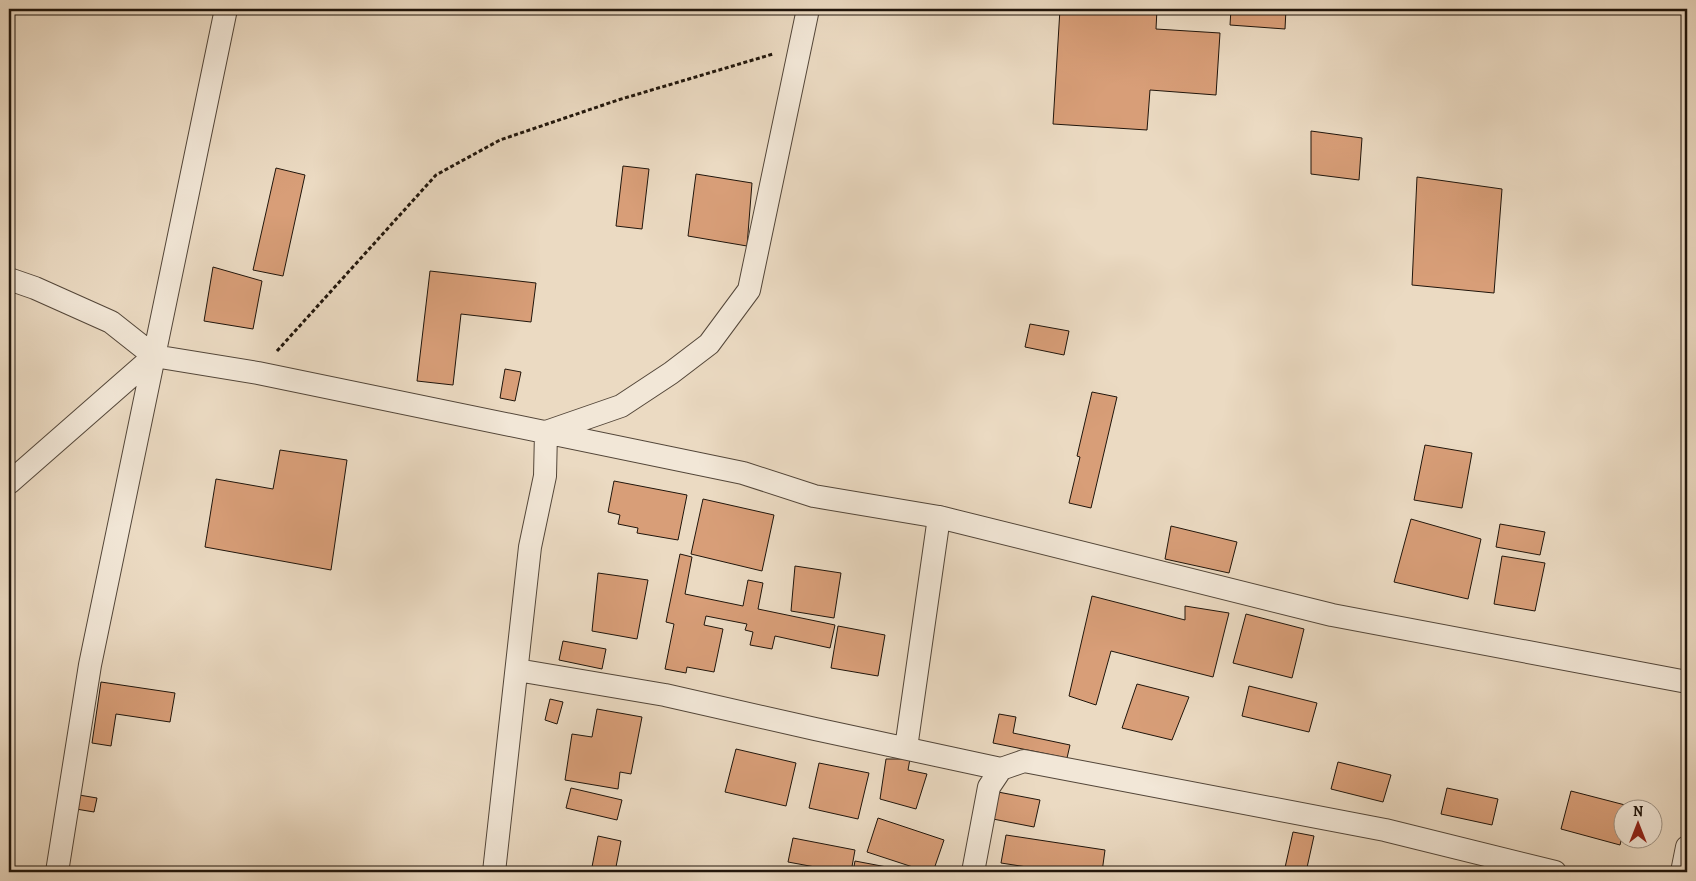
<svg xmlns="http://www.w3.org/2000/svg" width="1696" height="881" font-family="Alegreya,serif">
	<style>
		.building { fill: #d89e78; stroke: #20150b }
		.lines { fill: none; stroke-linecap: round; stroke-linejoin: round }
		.minor-casing { stroke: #534639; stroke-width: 24 }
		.path { stroke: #20150b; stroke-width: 3; stroke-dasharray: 4 2.5; stroke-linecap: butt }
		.minor { stroke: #f2e7d7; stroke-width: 22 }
	</style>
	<rect width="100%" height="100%" fill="#ebdac2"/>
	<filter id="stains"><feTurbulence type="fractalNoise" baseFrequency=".004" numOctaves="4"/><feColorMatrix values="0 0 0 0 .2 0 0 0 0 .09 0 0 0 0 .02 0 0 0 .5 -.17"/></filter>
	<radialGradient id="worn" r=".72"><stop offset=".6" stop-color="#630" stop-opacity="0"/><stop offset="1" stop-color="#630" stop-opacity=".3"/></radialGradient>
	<path class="building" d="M 1060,9 L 1157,9 L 1156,29 L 1220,33 L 1216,95 L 1150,90 L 1147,130 L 1053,124 Z
		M 1231,9 L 1286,9 L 1285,29 L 1230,25 Z
		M 1311,131 L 1362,138 L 1359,180 L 1311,174 Z
		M 623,166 L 649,169 L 642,229 L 616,226 Z
		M 276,168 L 305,175 L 283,276 L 253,270 Z
		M 696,174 L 752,183 L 747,246 L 688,236 Z
		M 1417,177 L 1502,189 L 1494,293 L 1412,285 Z
		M 213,267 L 262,281 L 253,329 L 204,321 Z
		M 430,271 L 536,283 L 531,322 L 461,314 L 453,385 L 417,381 Z
		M 1030,324 L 1069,331 L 1064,355 L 1025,347 Z
		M 505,369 L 521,372 L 515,401 L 500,398 Z
		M 1092,392 L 1117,397 L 1091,508 L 1069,503 L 1080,457 L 1077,456 Z
		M 1425,445 L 1472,453 L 1462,508 L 1414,500 Z
		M 280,450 L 347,460 L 331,570 L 205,547 L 216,479 L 273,489 Z
		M 614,481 L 687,495 L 678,540 L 637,533 L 638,528 L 618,524 L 620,515 L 608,512 Z
		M 703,499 L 774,515 L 762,571 L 691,554 Z
		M 1411,519 L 1481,539 L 1468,599 L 1394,582 Z
		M 1500,524 L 1545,532 L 1540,555 L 1496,547 Z
		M 1171,526 L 1237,542 L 1229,573 L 1165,559 Z
		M 680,554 L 692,557 L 685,594 L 743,606 L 748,580 L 763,583 L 758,609 L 835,625 L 830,648 L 775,636 L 772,649 L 750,645 L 753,632 L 745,630 L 747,624 L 706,616 L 704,625 L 723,629 L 714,672 L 687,667 L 686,673 L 665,669 L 674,624 L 666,622 Z
		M 1502,556 L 1545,563 L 1535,611 L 1494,604 Z
		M 795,566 L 841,573 L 834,618 L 791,611 Z
		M 598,573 L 648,580 L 637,639 L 592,631 Z
		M 1092,596 L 1185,620 L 1185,606 L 1229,613 L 1213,677 L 1111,651 L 1096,705 L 1069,696 Z
		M 1246,614 L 1304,629 L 1292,678 L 1233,663 Z
		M 838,626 L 885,635 L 878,676 L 831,668 Z
		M 563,641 L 606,649 L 602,669 L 559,660 Z
		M 101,682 L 175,693 L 170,722 L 116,714 L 111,746 L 92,743 Z
		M 1137,684 L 1189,697 L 1172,740 L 1122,728 Z
		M 1249,686 L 1317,703 L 1309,732 L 1242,716 Z
		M 550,699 L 563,702 L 557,724 L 545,720 Z
		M 597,709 L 642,717 L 631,774 L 620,772 L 618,789 L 565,780 L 572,734 L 592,737 Z
		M 999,714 L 1016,717 L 1013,733 L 1070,745 L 1067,758 L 993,743 Z
		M 736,749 L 796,763 L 786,806 L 725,792 Z
		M 886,759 L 910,759 L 908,770 L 927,774 L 916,809 L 880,799 Z
		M 1338,762 L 1391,775 L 1383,802 L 1331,789 Z
		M 819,763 L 869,773 L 858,819 L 809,808 Z
		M 571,788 L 622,800 L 617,820 L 566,808 Z
		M 1447,788 L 1498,799 L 1492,825 L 1441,814 Z
		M 1571,791 L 1629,806 L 1629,808 L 1624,808 L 1624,829 L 1620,845 L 1561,829 Z
		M 998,792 L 1040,800 L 1034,827 L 993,819 Z
		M 79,795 L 97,798 L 94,812 L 76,809 Z
		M 878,818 L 944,840 L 933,872 L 928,872 L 867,852 Z
		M 1293,832 L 1314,836 L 1306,872 L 1284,872 Z
		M 1006,835 L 1105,850 L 1102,872 L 1059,872 L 1001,863 Z
		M 598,836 L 621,841 L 615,872 L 591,872 Z
		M 793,838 L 855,850 L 851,872 L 842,872 L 788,862 Z
		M 855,861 L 892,868 L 891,872 L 853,872 Z"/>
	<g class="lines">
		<g class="minor-casing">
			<path id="minor" d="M 9,279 L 35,288 L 111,322 L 154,356 L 258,373 L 743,473 L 814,496 L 939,517 L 1332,615 L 1687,682
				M 546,432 L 621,406 L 671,373 L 709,344 L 749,290 L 808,9
				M 9,483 L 154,356
				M 517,670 L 665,695 L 815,729 L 1001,769 L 1024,761 L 1385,830 L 1555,872
				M 906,748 L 939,517
				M 57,872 L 90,665 L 226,9
				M 494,872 L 530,547 L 545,476 L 546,432
				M 973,872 L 989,787 L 1001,769
				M 1682,872 L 1687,847"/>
		</g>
		<path class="path" d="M 277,351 L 436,175 L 500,140 L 618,100 L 773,54"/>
		<use href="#minor" class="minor"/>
	</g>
	<rect width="1696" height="881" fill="none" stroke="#ebdac2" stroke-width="30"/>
	<rect x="10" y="10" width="1676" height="861" fill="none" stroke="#20150b" stroke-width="2.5"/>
	<rect x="15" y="15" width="1666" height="851" fill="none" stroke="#20150b"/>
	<g transform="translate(1638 824)"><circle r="24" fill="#f2e7d7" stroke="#9e9385"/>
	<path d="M0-4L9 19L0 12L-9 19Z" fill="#8f2418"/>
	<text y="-8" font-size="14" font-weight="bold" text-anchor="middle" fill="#20150b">N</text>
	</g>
	<rect width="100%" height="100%" filter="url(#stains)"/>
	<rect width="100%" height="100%" fill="url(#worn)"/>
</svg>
